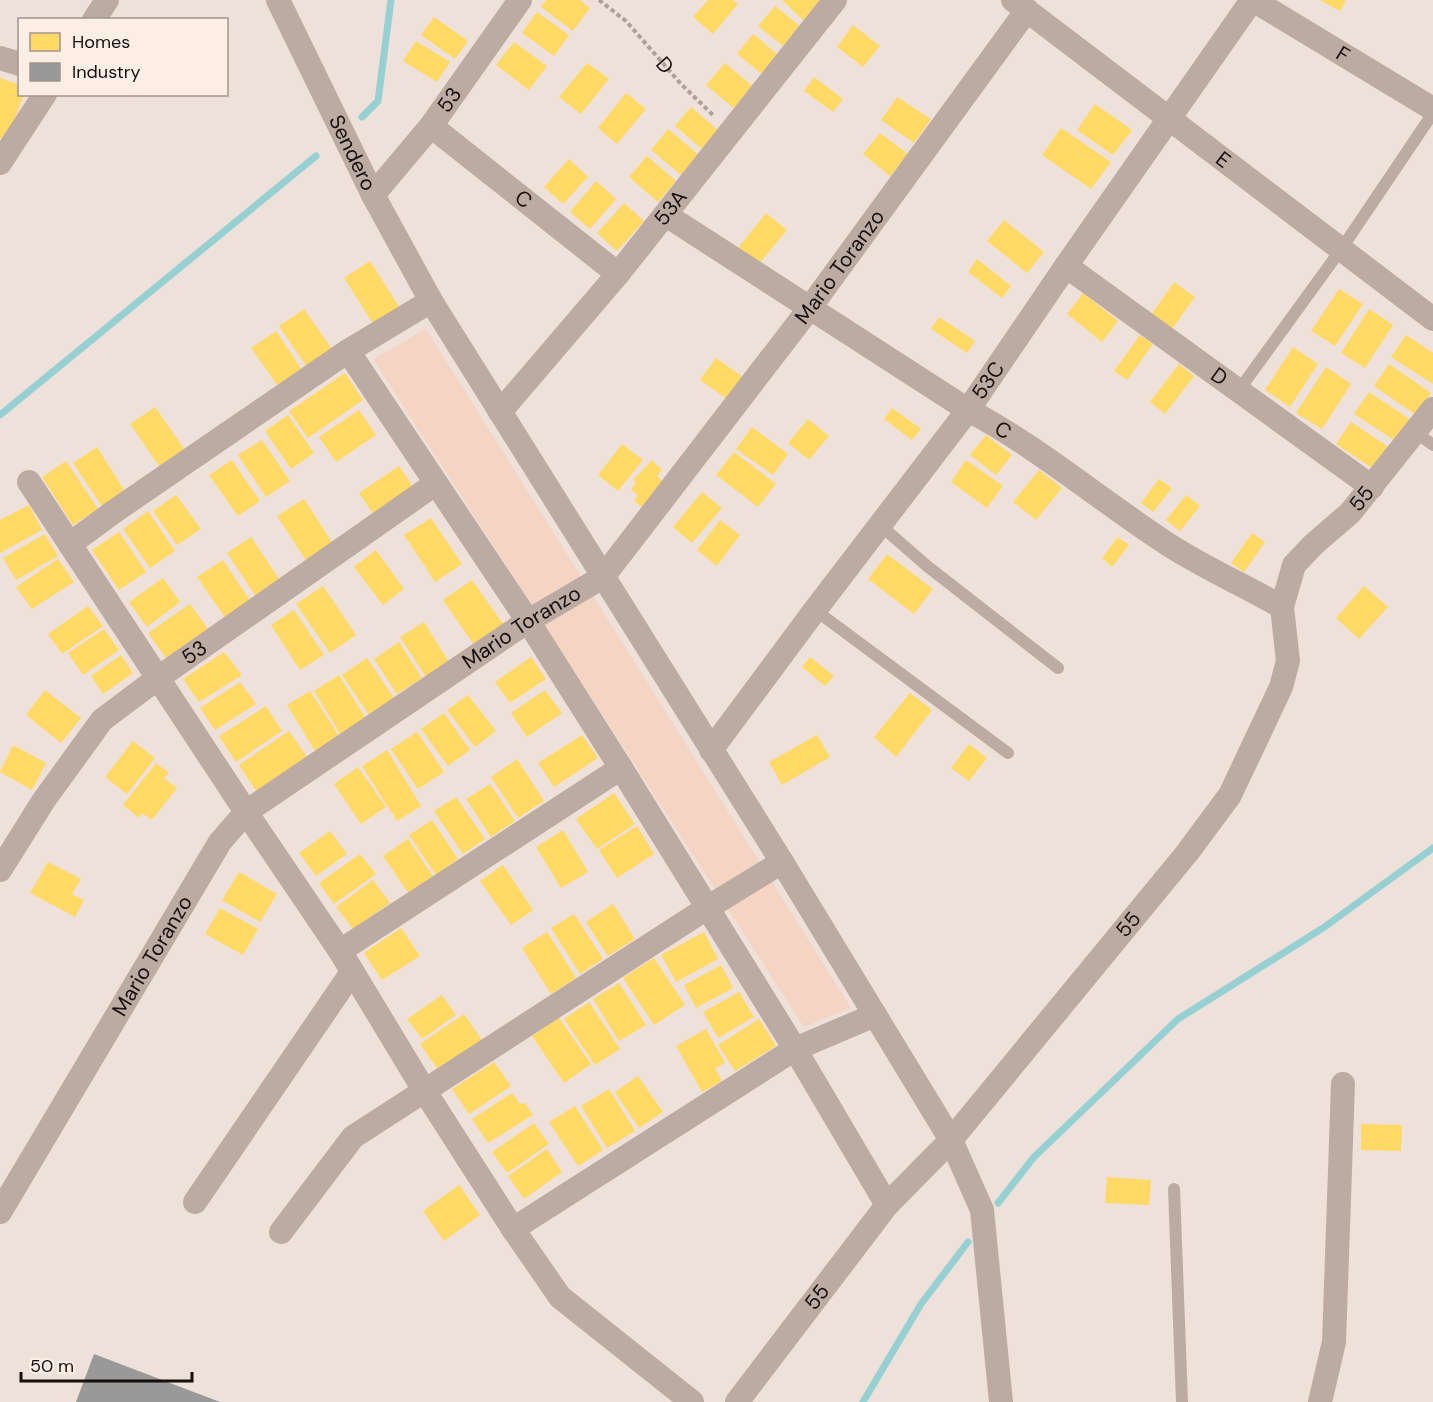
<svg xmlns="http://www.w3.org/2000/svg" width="1433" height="1402" font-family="'DM Sans',sans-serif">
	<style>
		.green { fill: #f4d4c2 }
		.homes { fill: #ffd966 }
		.industry { fill: #999 }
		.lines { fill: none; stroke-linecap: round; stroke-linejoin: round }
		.stream { stroke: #96d0d3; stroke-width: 7 }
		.path { stroke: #ada19a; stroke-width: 4; stroke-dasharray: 4.5 3; stroke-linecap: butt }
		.service { stroke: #bcaba3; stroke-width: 12 }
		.minor { stroke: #bcaba3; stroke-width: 24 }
		.labels { text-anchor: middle; stroke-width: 6; stroke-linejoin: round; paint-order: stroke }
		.street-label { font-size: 21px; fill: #170f0b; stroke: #fcede5 }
	</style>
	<rect width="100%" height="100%" fill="#eee1d9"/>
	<path class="green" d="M 426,329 L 851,1008 L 804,1027 L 373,359 Z"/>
	<path class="homes" d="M 546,0 L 580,0 L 590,8 L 573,31 L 541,7 Z
		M 708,0 L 733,0 L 738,4 L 713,34 L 693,17 Z
		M 782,0 L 818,0 L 824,5 L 806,23 Z
		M 1320,0 L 1346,0 L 1340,11 Z
		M 775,6 L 805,30 L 788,50 L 758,26 Z
		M 537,12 L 569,35 L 554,56 L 522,33 Z
		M 434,17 L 468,41 L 455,59 L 421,35 Z
		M 853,25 L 880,46 L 863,67 L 837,47 Z
		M 753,34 L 782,58 L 766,77 L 737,54 Z
		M 416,41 L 450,62 L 437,82 L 403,61 Z
		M 514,42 L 547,66 L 529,90 L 496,65 Z
		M 587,63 L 609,79 L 581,114 L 559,97 Z
		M 725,63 L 756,89 L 737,111 L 706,85 Z
		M 814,77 L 843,99 L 833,112 L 804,91 Z
		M 0,78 L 20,85 L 20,94 L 24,94 L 7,140 L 0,138 Z
		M 626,93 L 646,109 L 617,144 L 598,128 Z
		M 897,97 L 931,119 L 914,143 L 881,120 Z
		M 1095,104 L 1132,130 L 1113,155 L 1077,130 Z
		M 691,107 L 719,131 L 703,150 L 675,126 Z
		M 1061,128 L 1111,162 L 1091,189 L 1042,155 Z
		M 668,129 L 699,155 L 681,175 L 651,150 Z
		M 880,133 L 908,154 L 890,176 L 863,154 Z
		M 647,156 L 676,181 L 658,202 L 629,177 Z
		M 569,159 L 588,177 L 563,204 L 544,187 Z
		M 596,181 L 616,199 L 590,229 L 570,212 Z
		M 624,203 L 644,221 L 617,251 L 597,233 Z
		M 766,213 L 787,230 L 758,265 L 738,248 Z
		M 1004,220 L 1044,252 L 1027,273 L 987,241 Z
		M 977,259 L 1011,286 L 1002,298 L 968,272 Z
		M 370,261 L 400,308 L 374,325 L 344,278 Z
		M 1174,282 L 1195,297 L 1172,329 L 1151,315 Z
		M 1339,289 L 1363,304 L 1335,346 L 1311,331 Z
		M 1083,293 L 1118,321 L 1102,342 L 1067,314 Z
		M 304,309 L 334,352 L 309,370 L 279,326 Z
		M 1369,309 L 1393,325 L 1365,368 L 1341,353 Z
		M 939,317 L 975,341 L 967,353 L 931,329 Z
		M 276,331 L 304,373 L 280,389 L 251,348 Z
		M 1140,335 L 1153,344 L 1127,380 L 1114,371 Z
		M 1406,335 L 1433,353 L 1433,384 L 1391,357 Z
		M 1293,347 L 1318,364 L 1290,407 L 1265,390 Z
		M 716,358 L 750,382 L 734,404 L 700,380 Z
		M 1179,364 L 1194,376 L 1165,414 L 1150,402 Z
		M 1389,364 L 1431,393 L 1416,415 L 1374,386 Z
		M 1326,367 L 1351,384 L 1322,429 L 1296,413 Z
		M 345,373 L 363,400 L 308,438 L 289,411 Z
		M 1369,392 L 1411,420 L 1397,442 L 1354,414 Z
		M 155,407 L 187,453 L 162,470 L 130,424 Z
		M 892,408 L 921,429 L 912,440 L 884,419 Z
		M 359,410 L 376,435 L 336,462 L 319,437 Z
		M 288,415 L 314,453 L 291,469 L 265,431 Z
		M 808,419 L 829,436 L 809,460 L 788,443 Z
		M 1351,422 L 1393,450 L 1378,472 L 1336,444 Z
		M 752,427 L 788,454 L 773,475 L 736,449 Z
		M 986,435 L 1012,455 L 996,475 L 970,455 Z
		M 262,440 L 290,481 L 266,497 L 238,455 Z
		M 622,444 L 643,460 L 618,491 L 598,475 Z
		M 97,447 L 126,493 L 103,508 L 73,463 Z
		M 734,452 L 776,484 L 758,507 L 716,475 Z
		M 232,460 L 260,501 L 238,516 L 209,475 Z
		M 652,460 L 662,470 L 657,476 L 667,485 L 645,510 L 634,500 L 638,496 L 631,489 L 636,483 L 633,480 Z
		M 966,460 L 1003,486 L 987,508 L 951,482 Z
		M 66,461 L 98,509 L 73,525 L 42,477 Z
		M 399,466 L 416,491 L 376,518 L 359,493 Z
		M 1039,470 L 1062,488 L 1036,520 L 1013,502 Z
		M 1159,479 L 1172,488 L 1153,512 L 1141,503 Z
		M 702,492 L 722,508 L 692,543 L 673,527 Z
		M 176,495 L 201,529 L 177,545 L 153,511 Z
		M 1186,495 L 1200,506 L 1180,531 L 1166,520 Z
		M 304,499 L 334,545 L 307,562 L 277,516 Z
		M 29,505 L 42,530 L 0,553 L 0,520 Z
		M 148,511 L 175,551 L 150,568 L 123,529 Z
		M 431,518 L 462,564 L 435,582 L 404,535 Z
		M 720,520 L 740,535 L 717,566 L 697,550 Z
		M 119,532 L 146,572 L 119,590 L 92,550 Z
		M 1252,533 L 1265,542 L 1244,572 L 1231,563 Z
		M 45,534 L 58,556 L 16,580 L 3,558 Z
		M 251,537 L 281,582 L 257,598 L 227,553 Z
		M 1118,537 L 1129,545 L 1112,567 L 1102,558 Z
		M 376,550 L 404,589 L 383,605 L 354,567 Z
		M 887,554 L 933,589 L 914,614 L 868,579 Z
		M 58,559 L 74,582 L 32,609 L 16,587 Z
		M 223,560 L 251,602 L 226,619 L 197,577 Z
		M 163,578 L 180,602 L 147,627 L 129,602 Z
		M 472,580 L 504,625 L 474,645 L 443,600 Z
		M 323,586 L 356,635 L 330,653 L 296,604 Z
		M 1364,586 L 1388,607 L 1359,639 L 1336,618 Z
		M 190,604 L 208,629 L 166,658 L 148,633 Z
		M 88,606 L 103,626 L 62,654 L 48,634 Z
		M 294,610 L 324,655 L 300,670 L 271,625 Z
		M 424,622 L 449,662 L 426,677 L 400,637 Z
		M 104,629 L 119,650 L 83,675 L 68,653 Z
		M 399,642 L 422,678 L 397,694 L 374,659 Z
		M 224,652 L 242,675 L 199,702 L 183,679 Z
		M 121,655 L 133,673 L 103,694 L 91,676 Z
		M 531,657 L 546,679 L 510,703 L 495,682 Z
		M 810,657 L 834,676 L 825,686 L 802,667 Z
		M 367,658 L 394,698 L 369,715 L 342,675 Z
		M 339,675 L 366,719 L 341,735 L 314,691 Z
		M 240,682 L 256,704 L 215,730 L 200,708 Z
		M 45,690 L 81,718 L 61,743 L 26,715 Z
		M 545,690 L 562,713 L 527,737 L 511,713 Z
		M 310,691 L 339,736 L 315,751 L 287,705 Z
		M 910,693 L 932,710 L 896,757 L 874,737 Z
		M 468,695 L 496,731 L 475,747 L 447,710 Z
		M 266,706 L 282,731 L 236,762 L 219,736 Z
		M 444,713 L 470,750 L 448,766 L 421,729 Z
		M 289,731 L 307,757 L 256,791 L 239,765 Z
		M 417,732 L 444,772 L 418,789 L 391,749 Z
		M 582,735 L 598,758 L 554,787 L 538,763 Z
		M 817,735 L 830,757 L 782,785 L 769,762 Z
		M 133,741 L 155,758 L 127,794 L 105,777 Z
		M 969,744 L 987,758 L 969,781 L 951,768 Z
		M 13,745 L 46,763 L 32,790 L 0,772 Z
		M 387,750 L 421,806 L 397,821 L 362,766 Z
		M 517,759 L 544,801 L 518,818 L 491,777 Z
		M 156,763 L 169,773 L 164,778 L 177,788 L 152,820 L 142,813 L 139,818 L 123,805 Z
		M 358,767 L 386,807 L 361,824 L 334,784 Z
		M 490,784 L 515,821 L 491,837 L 466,799 Z
		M 614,793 L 635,824 L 597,849 L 576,819 Z
		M 456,797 L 485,839 L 463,854 L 434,811 Z
		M 432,820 L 458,859 L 436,875 L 409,835 Z
		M 637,826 L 654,854 L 617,878 L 599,850 Z
		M 563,830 L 588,872 L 561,888 L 536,847 Z
		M 330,831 L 347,854 L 316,876 L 299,853 Z
		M 408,839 L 434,878 L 409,894 L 383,856 Z
		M 360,854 L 376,874 L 334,904 L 319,883 Z
		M 48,862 L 81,879 L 72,894 L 84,900 L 75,917 L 30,893 Z
		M 503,865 L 533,910 L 511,925 L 480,881 Z
		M 239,872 L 277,894 L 260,922 L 222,900 Z
		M 373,880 L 390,903 L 353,929 L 336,907 Z
		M 613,904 L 635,939 L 608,956 L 586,922 Z
		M 220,908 L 258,929 L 243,955 L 205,934 Z
		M 574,914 L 603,959 L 580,974 L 551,928 Z
		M 401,928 L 420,956 L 382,980 L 364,953 Z
		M 547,932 L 576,978 L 551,994 L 522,948 Z
		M 704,932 L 718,959 L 676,982 L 661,955 Z
		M 654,958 L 685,1005 L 654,1025 L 623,978 Z
		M 721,965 L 733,988 L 696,1008 L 684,985 Z
		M 619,983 L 646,1025 L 619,1041 L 593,999 Z
		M 739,992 L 754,1017 L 718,1038 L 703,1012 Z
		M 442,995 L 456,1015 L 422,1039 L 407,1019 Z
		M 589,1002 L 620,1049 L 595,1065 L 564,1019 Z
		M 464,1014 L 482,1040 L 438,1070 L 420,1044 Z
		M 559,1018 L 591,1064 L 564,1083 L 532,1036 Z
		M 759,1019 L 776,1046 L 735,1071 L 718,1045 Z
		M 706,1029 L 725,1063 L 715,1068 L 722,1081 L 702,1092 L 676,1046 Z
		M 494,1062 L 511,1086 L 469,1114 L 452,1089 Z
		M 638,1076 L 663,1112 L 639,1128 L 615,1092 Z
		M 609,1089 L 635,1131 L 607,1148 L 581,1106 Z
		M 512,1093 L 520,1104 L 525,1103 L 533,1115 L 488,1143 L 472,1119 Z
		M 575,1106 L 603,1150 L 578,1166 L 549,1122 Z
		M 534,1123 L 549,1144 L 507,1173 L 492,1152 Z
		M 1361,1124 L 1402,1125 L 1401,1151 L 1361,1150 Z
		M 547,1149 L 562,1172 L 524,1199 L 508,1176 Z
		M 1107,1177 L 1151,1180 L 1149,1205 L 1105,1203 Z
		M 459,1185 L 480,1215 L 444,1241 L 423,1211 Z"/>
	<path class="industry" d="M 94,1354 L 220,1402 L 76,1402 Z"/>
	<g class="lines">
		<path class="stream" d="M 362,117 L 378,101 L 391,0
			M 0,415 L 316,156
			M 998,1203 L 1034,1157 L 1178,1019 L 1323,928 L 1433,848
			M 863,1402 L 921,1304 L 968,1242"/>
		<path class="path" id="s1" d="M 599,0 L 626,21 L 681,84 L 714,116"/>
		<path class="service" d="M 1239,390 L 1342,248 L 1433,113
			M 1415,432 L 1433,445
			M 880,525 L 927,566 L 1058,668
			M 815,610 L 1008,753
			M 1174,1189 L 1182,1402"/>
		<g class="minor">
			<path id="s2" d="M 278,0 L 373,195 L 431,301 L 782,862 L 951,1140 L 982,1210 L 1001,1402"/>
			<path id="s3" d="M 1013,0 L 1433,319"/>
			<path id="s4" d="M 1253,0 L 1433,109"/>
			<path d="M 94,20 L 107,0"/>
			<path d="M 0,58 L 20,64"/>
			<path id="s5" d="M 431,126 L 618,274"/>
			<path d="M 0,163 L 45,94"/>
			<path id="s6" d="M 373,195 L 431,126 L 520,0"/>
			<path id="s7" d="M 666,215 L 968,410 C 1040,448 1101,501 1169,545 C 1205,568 1245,586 1282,607"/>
			<path id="s8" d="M 1066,266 L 1372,487"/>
			<path d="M 348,351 L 528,621 L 621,768 L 795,1049 L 887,1205"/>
			<path id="s9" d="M 500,412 L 618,274 L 835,0"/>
			<path d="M 29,482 L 246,812 L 340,951 L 424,1090 L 513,1229 L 560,1297 L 692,1402"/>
			<path d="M 70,544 L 112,513 L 348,351 L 431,301"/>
			<path id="s10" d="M 711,750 L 815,610 L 968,410 L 1066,266 L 1252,0"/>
			<path id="s11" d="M 0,870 L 44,800 L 102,720 L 158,678 L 435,484"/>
			<path d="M 340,951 L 621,768"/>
			<path d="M 195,1202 L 352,972"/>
			<path id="s12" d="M 0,1212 L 220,842 L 246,812 L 528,621 L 603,577 L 809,309 L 1027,10"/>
			<path d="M 513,1229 L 795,1049 L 875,1015"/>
			<path d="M 281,1232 L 353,1137 L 707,908 L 782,862"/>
			<path id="s13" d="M 737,1402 L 887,1205 L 951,1140 L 1187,853 L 1230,795 L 1281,687 L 1288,661 L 1282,607 L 1294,565 L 1314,544 L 1350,513 L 1433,409"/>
			<path d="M 1320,1402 L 1334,1342 L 1343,1084"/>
		</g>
	</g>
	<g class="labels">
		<g class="street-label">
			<text dy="7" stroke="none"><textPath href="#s4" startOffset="105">F</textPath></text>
			<text dy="7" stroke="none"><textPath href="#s1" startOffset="93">D</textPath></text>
			<text dy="7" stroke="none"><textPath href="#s6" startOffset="122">53</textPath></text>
			<text dy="7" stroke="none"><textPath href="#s2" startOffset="170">Sendero</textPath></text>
			<text dy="7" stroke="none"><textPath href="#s3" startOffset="264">E</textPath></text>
			<text dy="7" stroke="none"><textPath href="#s5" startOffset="118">C</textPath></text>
			<text dy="7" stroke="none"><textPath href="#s9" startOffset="266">53A</textPath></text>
			<text dy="7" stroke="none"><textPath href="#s12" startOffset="1288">Mario Toranzo</textPath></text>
			<text dy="7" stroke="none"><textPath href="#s8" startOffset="189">D</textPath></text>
			<text dy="7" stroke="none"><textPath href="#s10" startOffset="462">53C</textPath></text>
			<text dy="7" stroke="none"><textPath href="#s7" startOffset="400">C</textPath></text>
			<text dy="7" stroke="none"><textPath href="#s13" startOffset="1122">55</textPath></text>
			<text dy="7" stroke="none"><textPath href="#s12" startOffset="802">Mario Toranzo</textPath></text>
			<text dy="7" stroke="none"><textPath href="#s11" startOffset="296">53</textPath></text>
			<text dy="7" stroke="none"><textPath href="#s13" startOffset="618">55</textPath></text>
			<text dy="7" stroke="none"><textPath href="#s12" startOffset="298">Mario Toranzo</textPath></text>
			<text dy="7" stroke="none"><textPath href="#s13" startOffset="132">55</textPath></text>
		</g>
	</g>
	<rect x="18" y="18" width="210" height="78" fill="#fcede5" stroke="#a0948e" stroke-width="1.5"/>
	<rect x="30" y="33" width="30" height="18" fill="#ffd966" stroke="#a0948e" stroke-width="1.5"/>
	<text x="72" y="48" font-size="18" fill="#170f0b">Homes</text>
	<rect x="30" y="63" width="30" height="18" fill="#999999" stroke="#a0948e" stroke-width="1.5"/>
	<text x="72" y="78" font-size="18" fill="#170f0b">Industry</text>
	<path d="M21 1372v9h171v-9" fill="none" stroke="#170f0b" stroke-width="3"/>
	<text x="30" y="1372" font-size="18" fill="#170f0b" stroke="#fcede5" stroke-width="4.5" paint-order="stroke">50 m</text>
</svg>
